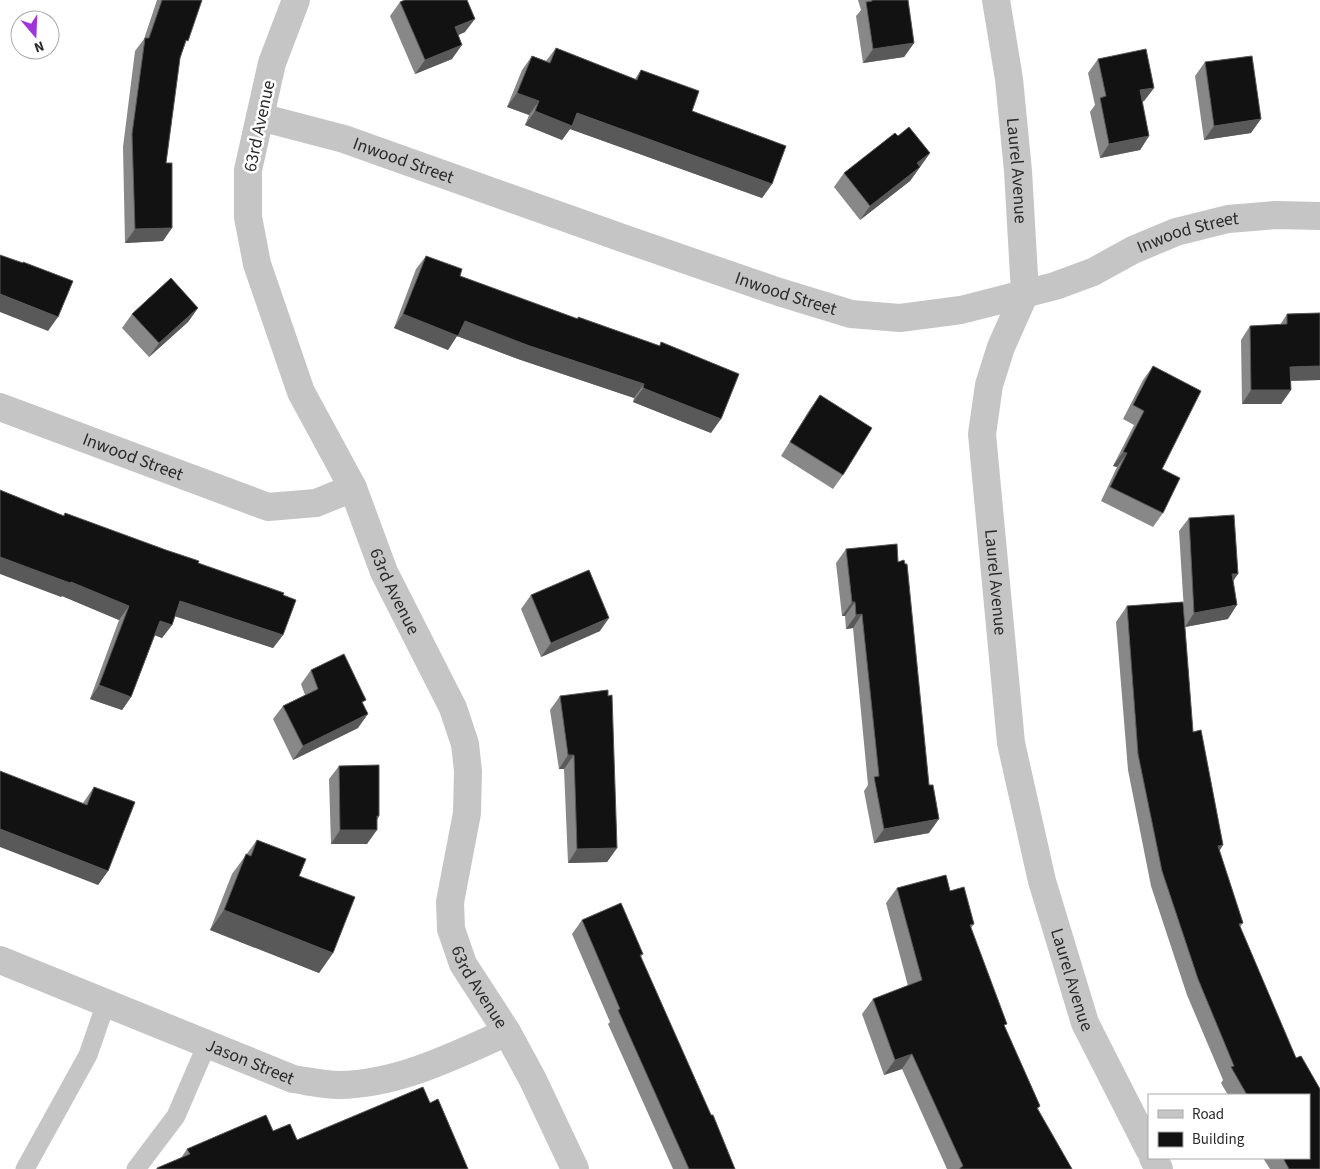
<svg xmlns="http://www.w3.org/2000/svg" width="1320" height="1169" font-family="'Source Sans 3',sans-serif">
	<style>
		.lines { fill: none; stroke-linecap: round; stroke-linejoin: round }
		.lane { stroke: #c5c5c5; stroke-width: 19 }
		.street { stroke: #c5c5c5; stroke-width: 28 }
		.wall { fill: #888 }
		.shaded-wall { fill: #595959 }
		.building { fill: #121212; stroke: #595959 }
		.labels { text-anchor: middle; stroke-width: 5; stroke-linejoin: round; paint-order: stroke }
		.street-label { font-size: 18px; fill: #2b2b2b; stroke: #fff }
	</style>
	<rect width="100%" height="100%" fill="#fff"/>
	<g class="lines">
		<path class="lane" d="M 25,1169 L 88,1055 L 106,1003
			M 136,1169 L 176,1116 L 207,1044"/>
		<g class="street">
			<path id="s1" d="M 296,0 L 272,63 L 248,170 L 248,217 L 257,264 L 301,392 L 353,488 L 384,572 L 453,708 L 465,744 L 468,771 L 467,813 L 450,902 L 451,929 L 463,964 L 507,1032 L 533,1080 L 575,1169"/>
			<path id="s2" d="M 996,0 L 1009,79 L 1018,171 L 1025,293 L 1001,347 L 989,385 L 982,434 L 1011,743 L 1042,881 L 1085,1023 L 1149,1149"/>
			<path id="s3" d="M 260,117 L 344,139 L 628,240 L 779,292 L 851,314 L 900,318 L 961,310 L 1055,286 L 1093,272 L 1133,250 L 1176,232 L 1228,219 L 1276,215 L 1320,216"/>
			<path id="s4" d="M 0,407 L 268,507 L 316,503 L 353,488"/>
			<path id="s5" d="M 0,960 L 293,1079 C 307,1081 324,1085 339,1085 C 398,1084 454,1056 507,1032"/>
			<path d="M 1153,1158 L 1159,1169"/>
		</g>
	</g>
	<path class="wall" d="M 157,0 L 202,0 L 180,58 L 166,163 L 163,241 L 125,243 L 123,147 L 135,51 L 144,39 Z
		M 858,0 L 908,0 L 914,43 L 904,57 L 863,63 L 856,16 L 861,10 Z
		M 400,2 L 465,32 L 458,35 L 452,59 L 415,74 L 390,16 Z
		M 556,48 L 635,79 L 641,70 L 692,111 L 772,184 L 762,198 L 570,129 L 562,140 L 525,125 L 529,115 L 507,107 L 522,70 L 532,56 L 546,61 Z
		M 1098,59 L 1154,88 L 1144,101 L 1142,102 L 1149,136 L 1140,150 L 1100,158 L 1090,112 L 1095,105 L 1088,73 Z
		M 1205,62 L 1251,133 L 1204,140 L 1195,76 Z
		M 898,136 L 930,153 L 910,181 L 860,220 L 834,187 L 844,173 Z
		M 426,256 L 460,276 L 577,319 L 578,317 L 659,346 L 661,342 L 711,433 L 633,402 L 634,398 L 518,359 L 457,336 L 448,350 L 394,328 L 416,269 Z
		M 198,308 L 188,322 L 149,357 L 122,328 L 132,314 Z
		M 1320,313 L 1320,380 L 1291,381 L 1291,390 L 1281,404 L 1242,404 L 1241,340 L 1250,326 L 1280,325 L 1287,314 Z
		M 1153,366 L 1162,469 L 1163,513 L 1153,527 L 1101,501 L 1117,467 L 1113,466 L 1134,425 L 1123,419 L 1143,380 Z
		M 820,395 L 843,475 L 833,489 L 781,456 L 810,409 Z
		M 65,513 L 283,595 L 283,635 L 273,648 L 175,616 L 172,625 L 162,638 L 155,635 L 131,697 L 122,710 L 90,699 L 119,620 L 62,596 L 61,597 L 63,516 Z
		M 1189,518 L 1233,581 L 1228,619 L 1185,627 L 1179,531 Z
		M 846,549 L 929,833 L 874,843 L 864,791 L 868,785 L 853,628 L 846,629 L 845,616 L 842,616 L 836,563 Z
		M 531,595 L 600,631 L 541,657 L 521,609 Z
		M 1183,602 L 1193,732 L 1201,730 L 1223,845 L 1219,851 L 1243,923 L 1240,927 L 1296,1058 L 1301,1056 L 1320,1089 L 1320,1169 L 1270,1169 L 1263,1158 L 1309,1158 L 1309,1095 L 1228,1095 L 1221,1083 L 1223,1080 L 1187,995 L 1151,886 L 1128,770 L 1116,622 L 1127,606 Z
		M 311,670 L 363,704 L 358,728 L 293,760 L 273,719 L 283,706 L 305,695 L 301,684 Z
		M 560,696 L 617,848 L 607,862 L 568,863 L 564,769 L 559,769 L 550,710 Z
		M 339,766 L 379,816 L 377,820 L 367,844 L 331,844 L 329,779 Z
		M 94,787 L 108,871 L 98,885 L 83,803 Z
		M 257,840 L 299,876 L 333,953 L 319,973 L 210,930 L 232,874 Z
		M 897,888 L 950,891 L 974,924 L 971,928 L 1005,1027 L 1040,1106 L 1038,1109 L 1072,1169 L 947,1169 L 902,1069 L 884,1075 L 862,1014 L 873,999 L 908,986 L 886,903 Z
		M 582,920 L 643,954 L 641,957 L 735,1169 L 673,1169 L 608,1024 L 610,1022 L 572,934 Z
		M 430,1103 L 468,1169 L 157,1169 L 181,1158 L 187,1149 L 273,1131 L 297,1140 Z"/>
	<path class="shaded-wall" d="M 475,19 L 465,32 L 445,41 L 455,27 Z
		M 914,43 L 904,57 L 863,63 L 873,49 Z
		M 462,45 L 452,59 L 415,74 L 425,60 Z
		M 1154,88 L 1144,101 L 1130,104 L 1140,90 Z
		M 517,93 L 539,101 L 529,115 L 507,107 Z
		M 535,111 L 577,113 L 772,184 L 762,198 L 570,129 L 562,140 L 525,125 Z
		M 1261,119 L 1251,133 L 1204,140 L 1214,126 Z
		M 1149,136 L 1140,150 L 1100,158 L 1109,144 Z
		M 930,153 L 910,181 L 860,220 L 870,206 L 917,163 Z
		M 172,228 L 163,241 L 125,243 L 135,229 Z
		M 0,294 L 58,317 L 48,331 L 0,312 Z
		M 198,308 L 188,322 L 149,357 L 159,343 Z
		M 403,314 L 465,321 L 644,384 L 634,398 L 518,359 L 457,336 L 448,350 L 394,328 Z
		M 1320,366 L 1320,380 L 1281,381 L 1290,367 Z
		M 643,388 L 721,419 L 711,433 L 633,402 Z
		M 1251,390 L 1291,390 L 1281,404 L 1242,404 Z
		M 1123,452 L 1127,453 L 1117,467 L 1113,466 Z
		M 0,557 L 71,582 L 129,606 L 119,620 L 62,596 L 61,597 L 0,574 Z
		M 1232,574 L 1238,574 L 1229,587 Z
		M 180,601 L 283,635 L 273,648 L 171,615 Z
		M 852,602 L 855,602 L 845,616 L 842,616 Z
		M 1237,605 L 1228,619 L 1185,627 L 1194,613 Z
		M 862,614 L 853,628 L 846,629 L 856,615 Z
		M 609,618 L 600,631 L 541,657 L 551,643 Z
		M 160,621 L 172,625 L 162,638 L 151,634 Z
		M 99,685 L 131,697 L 122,710 L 90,699 Z
		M 368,714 L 358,728 L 293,760 L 303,746 Z
		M 568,755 L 574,755 L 564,769 L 559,769 Z
		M 377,816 L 379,816 L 370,830 L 377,830 L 367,844 L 331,844 L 340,830 Z
		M 939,819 L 929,833 L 874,843 L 884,829 Z
		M 0,829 L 108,871 L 98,885 L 0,847 Z
		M 1223,845 L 1213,861 L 1218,846 Z
		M 617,848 L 607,862 L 568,863 L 577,849 Z
		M 224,910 L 333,953 L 319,973 L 210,930 Z
		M 912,1054 L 902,1069 L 884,1075 L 895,1060 Z"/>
	<path class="building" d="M 162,0 L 202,0 L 188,41 L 186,40 L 180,58 L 166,163 L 172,163 L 172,228 L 135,229 L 132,134 L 145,38 L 149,38 Z
		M 405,0 L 467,0 L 475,19 L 455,27 L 462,45 L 425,60 L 400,2 Z
		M 872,0 L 908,0 L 914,43 L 873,49 L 866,2 L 872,1 Z
		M 556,48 L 637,80 L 641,70 L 699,91 L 692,111 L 786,146 L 772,184 L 577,113 L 572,126 L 535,111 L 539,101 L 517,93 L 532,56 L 550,63 Z
		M 1146,49 L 1154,88 L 1140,90 L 1149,136 L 1109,144 L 1100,98 L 1106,96 L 1098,59 Z
		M 1252,56 L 1261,119 L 1214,126 L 1205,62 Z
		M 909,127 L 930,153 L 917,163 L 920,167 L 870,206 L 844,173 L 895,133 L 898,136 Z
		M 0,255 L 23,263 L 23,262 L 73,281 L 58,317 L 0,294 Z
		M 426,256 L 462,269 L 460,276 L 578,319 L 578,317 L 660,346 L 661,342 L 739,374 L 721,419 L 643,388 L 644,384 L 527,345 L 465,321 L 458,336 L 403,314 Z
		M 171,278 L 198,308 L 159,343 L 132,314 Z
		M 1320,313 L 1320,366 L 1290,367 L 1291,390 L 1251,390 L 1250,326 L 1287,324 L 1287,314 Z
		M 1153,366 L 1201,391 L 1162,469 L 1180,478 L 1163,513 L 1110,487 L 1127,453 L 1123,452 L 1144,411 L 1133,405 Z
		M 820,395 L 872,428 L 843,475 L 790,442 Z
		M 0,490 L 64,516 L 65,513 L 166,550 L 199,561 L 198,563 L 284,593 L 283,595 L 296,600 L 283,635 L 180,601 L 172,625 L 160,621 L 131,697 L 99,685 L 129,606 L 71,582 L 70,583 L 0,557 Z
		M 1234,515 L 1238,574 L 1232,574 L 1237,605 L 1194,613 L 1189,518 Z
		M 897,544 L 898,562 L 904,560 L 905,564 L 907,564 L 929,785 L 933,785 L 939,819 L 884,829 L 874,777 L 879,776 L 862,614 L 856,615 L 855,602 L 852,602 L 846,549 Z
		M 589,570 L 609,618 L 551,643 L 531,595 Z
		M 1183,602 L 1193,732 L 1201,730 L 1223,845 L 1218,846 L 1243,923 L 1239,924 L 1296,1058 L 1301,1056 L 1320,1089 L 1320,1169 L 1289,1169 L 1283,1158 L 1309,1158 L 1309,1095 L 1247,1095 L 1231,1067 L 1234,1066 L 1198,979 L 1162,871 L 1138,754 L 1127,606 Z
		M 344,654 L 366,700 L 362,702 L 368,714 L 303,746 L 283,706 L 318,689 L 311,670 Z
		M 608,690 L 608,696 L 612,695 L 617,848 L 577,849 L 574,755 L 568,755 L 560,696 Z
		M 379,765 L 379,816 L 377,816 L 377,830 L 340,830 L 339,766 Z
		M 0,771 L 87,805 L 94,787 L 135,802 L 108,871 L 0,829 Z
		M 257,840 L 306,859 L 299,876 L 355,897 L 333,953 L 224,910 L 246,854 L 251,856 Z
		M 946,875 L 950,891 L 964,887 L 974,924 L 970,925 L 1007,1024 L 1004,1025 L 1040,1106 L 1037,1108 L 1072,1169 L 960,1169 L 960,1168 L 963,1166 L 912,1054 L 895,1060 L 873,999 L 922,980 L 897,888 Z
		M 621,903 L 643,954 L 640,955 L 711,1115 L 713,1115 L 735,1169 L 689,1169 L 618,1010 L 620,1009 L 582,920 Z
		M 423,1087 L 430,1103 L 438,1099 L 468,1169 L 157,1169 L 157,1168 L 190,1154 L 187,1149 L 266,1115 L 273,1131 L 290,1124 L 297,1140 Z"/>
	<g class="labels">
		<g class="street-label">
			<text transform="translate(259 126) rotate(-78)" y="6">63rd Avenue</text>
			<text dy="6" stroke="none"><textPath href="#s3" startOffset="150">Inwood Street</textPath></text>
			<text dy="6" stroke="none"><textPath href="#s2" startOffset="172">Laurel Avenue</textPath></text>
			<text dy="6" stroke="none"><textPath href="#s3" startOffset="975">Inwood Street</textPath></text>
			<text dy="6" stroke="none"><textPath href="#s3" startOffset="555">Inwood Street</textPath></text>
			<text dy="6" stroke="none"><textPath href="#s4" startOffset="142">Inwood Street</textPath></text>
			<text dy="6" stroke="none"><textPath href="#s2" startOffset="592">Laurel Avenue</textPath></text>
			<text dy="6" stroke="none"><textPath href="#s1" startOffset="628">63rd Avenue</textPath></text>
			<text dy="6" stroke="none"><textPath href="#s2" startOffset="998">Laurel Avenue</textPath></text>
			<text dy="6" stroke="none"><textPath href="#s1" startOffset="1048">63rd Avenue</textPath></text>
			<text dy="6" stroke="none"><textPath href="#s5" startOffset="270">Jason Street</textPath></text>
		</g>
	</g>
	<rect x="1148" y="1094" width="162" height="65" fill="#ffffff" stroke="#aaaaaa"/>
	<rect x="1158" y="1110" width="25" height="8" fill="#c5c5c5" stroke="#aaaaaa"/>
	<text x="1192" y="1119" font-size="15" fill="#2b2b2b">Road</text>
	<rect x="1158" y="1132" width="25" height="15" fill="#121212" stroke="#aaaaaa"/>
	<text x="1192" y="1144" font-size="15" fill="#2b2b2b">Building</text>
	<g transform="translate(35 35) rotate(161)"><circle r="24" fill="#ffffff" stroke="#aaaaaa"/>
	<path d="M0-4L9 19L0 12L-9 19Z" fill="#9d35db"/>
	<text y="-8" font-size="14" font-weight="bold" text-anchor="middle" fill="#2b2b2b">N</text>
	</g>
</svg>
